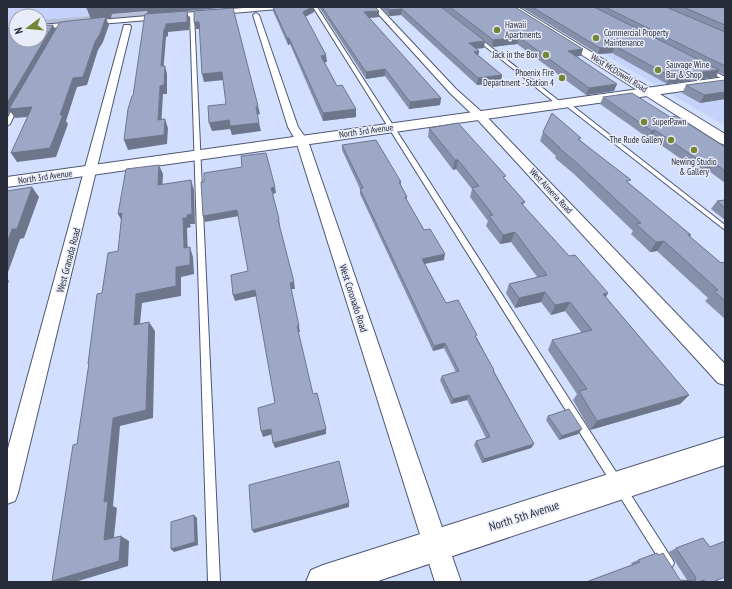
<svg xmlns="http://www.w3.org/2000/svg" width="732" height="589" font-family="'PT Sans Narrow',sans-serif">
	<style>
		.built { fill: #c5d3fa }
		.green { fill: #b7bfd7 }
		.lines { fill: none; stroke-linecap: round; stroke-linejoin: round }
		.lane-casing { stroke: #4e5773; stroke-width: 2 }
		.street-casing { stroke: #4e5773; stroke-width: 2 }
		.secondary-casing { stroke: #4e5773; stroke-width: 2 }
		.primary-casing { stroke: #4e5773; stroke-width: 2 }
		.lane { fill: #fff; fill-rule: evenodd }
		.street { fill: #fff; fill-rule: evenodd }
		.secondary { fill: #fff; fill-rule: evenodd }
		.primary { fill: #fff; fill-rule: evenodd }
		.wall { fill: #8790ab }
		.shaded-wall { fill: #6e768b }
		.building { fill: #9da8c7; stroke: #6e768b }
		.poi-dot { fill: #748635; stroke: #e8ecf9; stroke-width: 1.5 }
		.labels { text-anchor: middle; stroke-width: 3; stroke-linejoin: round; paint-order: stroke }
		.far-poi-label { font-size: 9px; fill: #282c39; stroke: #e8ecf9; text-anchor: start }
		.far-street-label { font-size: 9px; fill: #282c39; stroke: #e8ecf9 }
		.street-label { font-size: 10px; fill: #282c39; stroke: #e8ecf9 }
		.near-street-label { font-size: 12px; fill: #282c39; stroke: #e8ecf9 }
	</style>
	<rect width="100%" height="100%" fill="#d3dfff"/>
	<path class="built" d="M 7,7 L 259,7 L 40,26 L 40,16 L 16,16 L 16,28 L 7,29 Z
		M 525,7 L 581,7 L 725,81 L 725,126 Z"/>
	<path class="green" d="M 177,9 L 179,13 L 40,25 L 40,20 Z"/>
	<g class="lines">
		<g class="lane-casing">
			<path id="lane" d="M 313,7 L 317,7 L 672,559 L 674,563 L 672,567 L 668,569 L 664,567 Z
				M 192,13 L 194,14 L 220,582 L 208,582 L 190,14 Z
				M 476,37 L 478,37 L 563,104 L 563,106 L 559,106 L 476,39 Z
				M 706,69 L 710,69 L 725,77 L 725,80 L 706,71 Z
				M 565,103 L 569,103 L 725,225 L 725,230 L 565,105 Z
				M 15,104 L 19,105 L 10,124 L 7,126 L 7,119 Z"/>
		</g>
		<g class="street-casing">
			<path id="street" d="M 255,7 L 282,7 L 279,9 L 40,29 L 40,25 Z
				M 372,7 L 379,7 L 456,89 L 484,114 L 725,364 L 725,385 L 718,383 L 476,118 L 450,93 Z
				M 256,13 L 259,15 L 298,127 L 308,141 L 461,582 L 435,582 L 296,141 L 288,127 L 253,15 Z
				M 124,25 L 130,25 L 131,27 L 18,493 L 15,501 L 7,504 L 7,452 Z"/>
		</g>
		<g class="secondary-casing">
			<path id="secondary" d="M 725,77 L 725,85 L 7,187 L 7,177 Z
				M 725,437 L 725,465 L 375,582 L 306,582 L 311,570 L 323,565 Z"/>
		</g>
		<g class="primary-casing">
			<path id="primary" d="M 507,7 L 518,7 L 725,134 L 725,145 L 720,143 Z"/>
		</g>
		<use href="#lane" class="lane"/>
		<use href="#street" class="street"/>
		<use href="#secondary" class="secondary"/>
		<use href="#primary" class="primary"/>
	</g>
	<path class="wall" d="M 273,7 L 314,7 L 314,12 L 305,17 L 327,62 L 324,62 L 337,86 L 356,117 L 323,121 L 290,44 L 288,45 L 273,11 Z
		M 319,7 L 375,7 L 379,17 L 369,18 L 441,98 L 440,105 L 409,109 L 385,76 L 366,79 Z
		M 381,7 L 441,7 L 484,48 L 476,49 L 479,51 L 478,55 L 502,75 L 501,82 L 477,85 L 401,15 L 389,16 Z
		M 441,7 L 515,7 L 583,49 L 581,56 L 577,56 L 614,91 L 586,95 L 517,44 L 492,47 Z
		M 521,7 L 725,7 L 725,75 L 718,72 L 716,77 L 667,84 L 612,53 L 598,54 Z
		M 725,80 L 725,99 L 700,103 L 682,93 L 686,85 Z
		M 603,97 L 670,117 L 725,147 L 725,183 L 709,171 L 701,173 L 651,138 L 648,138 L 600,104 Z
		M 429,128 L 505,179 L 525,202 L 523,205 L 569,256 L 608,293 L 606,297 L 689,395 L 680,404 L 590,430 L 573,400 L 577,394 L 548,350 L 552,340 L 582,333 L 565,311 L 551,315 L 541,302 L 515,308 L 506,293 L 509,284 L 538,278 L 511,242 L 500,244 L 486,226 L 488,221 L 470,197 L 472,189 L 456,169 L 453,170 L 428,137 Z
		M 543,132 L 580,140 L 629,183 L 691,235 L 690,237 L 721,263 L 725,262 L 725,319 L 705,301 L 708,298 L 657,251 L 650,252 L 631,234 L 633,231 L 574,174 L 555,158 L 556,156 L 540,141 Z
		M 342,145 L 401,182 L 401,185 L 407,197 L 407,201 L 424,230 L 444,260 L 425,264 L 446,303 L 477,338 L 494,371 L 534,444 L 531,448 L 482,463 L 474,445 L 476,441 L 486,438 L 467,400 L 451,404 L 440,380 L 442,376 L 456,372 L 444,348 L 433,351 L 360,194 L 360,189 L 342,150 Z
		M 725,200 L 725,220 L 711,209 L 717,201 Z
		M 548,416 L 578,434 L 559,440 L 546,420 Z
		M 676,548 L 713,582 L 586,582 L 632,565 L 631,563 L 638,560 L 659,555 L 680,580 L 687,580 L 669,552 Z"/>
	<path class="shaded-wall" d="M 86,7 L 232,7 L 187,11 L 189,18 L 189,30 L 168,32 L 168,36 L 166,37 L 163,74 L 161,66 L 147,11 L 112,14 L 111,18 L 106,18 L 109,25 L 103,42 L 98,50 L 87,85 L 77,87 L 66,121 L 68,124 L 56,157 L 17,162 L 11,153 L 60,115 L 73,78 L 95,42 L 91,19 Z
		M 312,7 L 314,7 L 314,12 L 303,18 L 303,12 Z
		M 402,9 L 401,15 L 389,16 L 389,10 Z
		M 379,11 L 379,17 L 364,18 L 364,12 Z
		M 194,22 L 199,22 L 201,29 L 196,29 Z
		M 53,25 L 56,31 L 32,107 L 38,116 L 15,118 L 10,111 L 7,116 L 7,103 Z
		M 519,37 L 517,44 L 492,47 L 493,40 Z
		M 287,38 L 289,38 L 290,44 L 288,45 Z
		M 485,41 L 484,48 L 468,49 L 469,43 Z
		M 615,46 L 612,53 L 598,54 L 600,48 Z
		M 583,49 L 581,56 L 566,57 L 568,51 Z
		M 479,51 L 478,58 L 474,52 Z
		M 326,55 L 327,62 L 321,63 L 321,56 Z
		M 165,66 L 167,74 L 167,94 L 163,94 L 161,129 L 158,120 L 160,86 Z
		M 385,69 L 385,76 L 366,79 L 366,72 Z
		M 719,70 L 716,77 L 667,84 L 670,76 Z
		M 222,72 L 224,80 L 204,82 L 202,74 Z
		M 502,75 L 501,82 L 477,85 L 478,78 Z
		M 617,84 L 614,91 L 586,95 L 589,88 Z
		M 725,92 L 725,99 L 700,103 L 704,95 Z
		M 441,98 L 440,105 L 409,109 L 410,102 Z
		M 258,106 L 260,114 L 257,115 L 256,107 Z
		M 356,109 L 356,117 L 323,121 L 323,113 Z
		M 165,119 L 168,128 L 167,144 L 128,150 L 124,140 Z
		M 229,120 L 259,123 L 261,131 L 232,135 L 230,129 L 212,131 L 209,123 Z
		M 655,130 L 651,138 L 648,138 L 652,131 Z
		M 455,160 L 458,160 L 456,169 L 453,170 Z
		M 714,163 L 709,171 L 701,173 L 706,165 Z
		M 159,165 L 163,174 L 162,195 L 158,185 Z
		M 191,180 L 194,190 L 195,224 L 190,224 L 191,227 L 187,228 L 188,258 L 184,248 L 183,218 L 187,215 Z
		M 32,187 L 39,197 L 24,238 L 20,239 L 7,275 L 7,243 L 12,229 Z
		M 275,187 L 276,193 L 273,194 L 271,188 Z
		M 237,210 L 239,216 L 205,222 L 203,216 Z
		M 122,213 L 123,223 L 118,214 Z
		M 279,219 L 280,226 L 279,226 L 278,220 Z
		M 515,232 L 511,242 L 500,244 L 503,235 Z
		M 664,241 L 657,251 L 650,252 L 656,242 Z
		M 190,247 L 193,257 L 194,274 L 181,277 L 181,296 L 142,303 L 139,334 L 134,325 L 136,294 L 176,267 Z
		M 445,254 L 444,260 L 422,264 L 422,259 Z
		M 7,279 L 9,281 L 7,286 Z
		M 294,282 L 295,289 L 291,289 L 290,283 Z
		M 255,290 L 257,296 L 235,301 L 233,295 Z
		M 545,292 L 541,302 L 515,308 L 519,298 Z
		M 608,293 L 602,302 L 603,294 Z
		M 570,302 L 565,311 L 551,315 L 555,305 Z
		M 149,322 L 155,331 L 153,418 L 120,426 L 113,506 L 117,508 L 113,546 L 104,540 L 104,502 L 113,418 Z
		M 297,326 L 299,326 L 300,332 L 298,332 Z
		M 445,343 L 444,348 L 433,351 L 434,346 Z
		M 469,395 L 467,400 L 451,404 L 453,399 Z
		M 689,395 L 680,404 L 590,430 L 597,421 Z
		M 271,429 L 273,434 L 263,437 L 261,431 Z
		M 326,429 L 326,434 L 275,448 L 273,443 Z
		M 582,429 L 578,434 L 559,440 L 562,436 Z
		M 534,444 L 531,448 L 482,463 L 484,459 Z
		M 349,503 L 349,507 L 254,533 L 252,530 Z
		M 194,515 L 197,518 L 198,545 L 174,552 L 171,549 Z
		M 121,536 L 129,541 L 128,566 L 75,582 L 55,582 L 52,581 Z"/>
	<path class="building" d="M 273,7 L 312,7 L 303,12 L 326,55 L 321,56 L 337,86 L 342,85 L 356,109 L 323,113 L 289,38 L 287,38 Z
		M 322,7 L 375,7 L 379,11 L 364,12 L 441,98 L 410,102 L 385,69 L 366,72 Z
		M 387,7 L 441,7 L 485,41 L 469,43 L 479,51 L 474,52 L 502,75 L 478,78 L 402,9 L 389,10 Z
		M 450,7 L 515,7 L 583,49 L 568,51 L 617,84 L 589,88 L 519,37 L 493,40 Z
		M 532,7 L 594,7 L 719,70 L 670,76 L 615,46 L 600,48 Z
		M 605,7 L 666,7 L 725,32 L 725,66 Z
		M 683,7 L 725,7 L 725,25 Z
		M 233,8 L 258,106 L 256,107 L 259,123 L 230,126 L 229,120 L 209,123 L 208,106 L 226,104 L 222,72 L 202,74 L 199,22 L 194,22 L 194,11 Z
		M 187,11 L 187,22 L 166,24 L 165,29 L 164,29 L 161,66 L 165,66 L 164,85 L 160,86 L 158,120 L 165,119 L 164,135 L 124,140 L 128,109 L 132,96 L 133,96 L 145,14 Z
		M 106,17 L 100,34 L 95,42 L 83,77 L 73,78 L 60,115 L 63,115 L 50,148 L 11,153 L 32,107 L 9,109 L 60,22 Z
		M 53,25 L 7,103 L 7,28 L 16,28 L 16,40 L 40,40 L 40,26 Z
		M 725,80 L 725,92 L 704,95 L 686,85 Z
		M 632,93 L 670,117 L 676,116 L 725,147 L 725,171 L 714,163 L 706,165 L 655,130 L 652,131 L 603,97 Z
		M 552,113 L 581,138 L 578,139 L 631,180 L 626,181 L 691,235 L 688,235 L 721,263 L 725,262 L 725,301 L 714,291 L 718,290 L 664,241 L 656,242 L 636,224 L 641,223 L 578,164 L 559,148 L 560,148 L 543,132 Z
		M 458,123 L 506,176 L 503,177 L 525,202 L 521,203 L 569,256 L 575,255 L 608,293 L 603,294 L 689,395 L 597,421 L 579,391 L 587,389 L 552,340 L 592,330 L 570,302 L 555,305 L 545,292 L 519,298 L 509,284 L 547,275 L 515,232 L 503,235 L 489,216 L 493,215 L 472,188 L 479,186 L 458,160 L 455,160 L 429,128 Z
		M 376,140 L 401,182 L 399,182 L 407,197 L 405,197 L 424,230 L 430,229 L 445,254 L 422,259 L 446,303 L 458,300 L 477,335 L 475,336 L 494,370 L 493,371 L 534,444 L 484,459 L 476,441 L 490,437 L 469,395 L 453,399 L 442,376 L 459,371 L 445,343 L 434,346 L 360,189 L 363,188 L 342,145 Z
		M 266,153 L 275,187 L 271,188 L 279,219 L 278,220 L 294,282 L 290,283 L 299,326 L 297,326 L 313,394 L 317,393 L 326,429 L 273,443 L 271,429 L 261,431 L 258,408 L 275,403 L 255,290 L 233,295 L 231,275 L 248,271 L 237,210 L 203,216 L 201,182 L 204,182 L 204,173 L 242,167 L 241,156 Z
		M 159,165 L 158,185 L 191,180 L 192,214 L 187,215 L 187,218 L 183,218 L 184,248 L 190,247 L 190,265 L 176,267 L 176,286 L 136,294 L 134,325 L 149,322 L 146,410 L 113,418 L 104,502 L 108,501 L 104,540 L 121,536 L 119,561 L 52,581 L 73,445 L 77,444 L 89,363 L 88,364 L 97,294 L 102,293 L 108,253 L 118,251 L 122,213 L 118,214 L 126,169 Z
		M 32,187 L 17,229 L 12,229 L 7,243 L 7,191 Z
		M 725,200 L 725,208 L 717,201 Z
		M 569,409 L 582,429 L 562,436 L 548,416 Z
		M 339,461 L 349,503 L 252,530 L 249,485 Z
		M 194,515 L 195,542 L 171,549 L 171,522 Z
		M 703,538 L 710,547 L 725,541 L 725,577 L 713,582 L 705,582 L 704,580 L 698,582 L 586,582 L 640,562 L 638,560 L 657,553 L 659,555 L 663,553 L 680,580 L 695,581 L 696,578 L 676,548 Z"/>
	<g class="poi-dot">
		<circle cx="497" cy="30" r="4"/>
		<circle cx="596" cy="38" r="4"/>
		<circle cx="546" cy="55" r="4"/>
		<circle cx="658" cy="70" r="4"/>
		<circle cx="562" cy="78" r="4"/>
		<circle cx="644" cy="122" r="4"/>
		<circle cx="671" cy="140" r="4"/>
		<circle cx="694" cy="150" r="4"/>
	</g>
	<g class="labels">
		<g class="far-poi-label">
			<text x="505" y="28">Hawaii<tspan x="505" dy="10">Apartments</tspan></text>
			<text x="604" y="36">Commercial Property<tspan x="604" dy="10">Maintenance</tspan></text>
			<text x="538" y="58" text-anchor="end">Jack in the Box</text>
			<text x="666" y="68">Sauvage Wine<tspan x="666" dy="10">Bar &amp; Shop</tspan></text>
			<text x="554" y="76" text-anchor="end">Phoenix Fire<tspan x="554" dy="10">Department - Station 4</tspan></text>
			<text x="652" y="125">SuperPawn</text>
			<text x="663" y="143" text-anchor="end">The Rude Gallery</text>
			<text x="694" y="165" text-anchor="middle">Newing Studio<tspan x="694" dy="10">&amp; Gallery</tspan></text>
		</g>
		<g class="far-street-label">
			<text transform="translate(619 73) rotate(32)" y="3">West McDowell Road</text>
			<text transform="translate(366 131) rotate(-8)" y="3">North 3rd Avenue</text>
			<text transform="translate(45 177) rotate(-8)" y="3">North 3rd Avenue</text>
			<text transform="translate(551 191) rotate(47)" y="3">West Almeria Road</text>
		</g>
		<g class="street-label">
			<text transform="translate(68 260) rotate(-75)" y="4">West Granada Road</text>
			<text transform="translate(354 298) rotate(72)" y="4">West Coronado Road</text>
		</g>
		<g class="near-street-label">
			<text transform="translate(524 516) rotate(-18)" y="4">North 5th Avenue</text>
		</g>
	</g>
	<rect width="732" height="589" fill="none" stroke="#282c39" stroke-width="16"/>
	<g transform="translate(28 28) rotate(254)"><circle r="19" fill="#e8ecf9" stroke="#9b9fac"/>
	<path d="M0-3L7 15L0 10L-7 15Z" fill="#748635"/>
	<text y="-6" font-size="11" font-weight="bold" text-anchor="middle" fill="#282c39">N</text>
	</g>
</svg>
